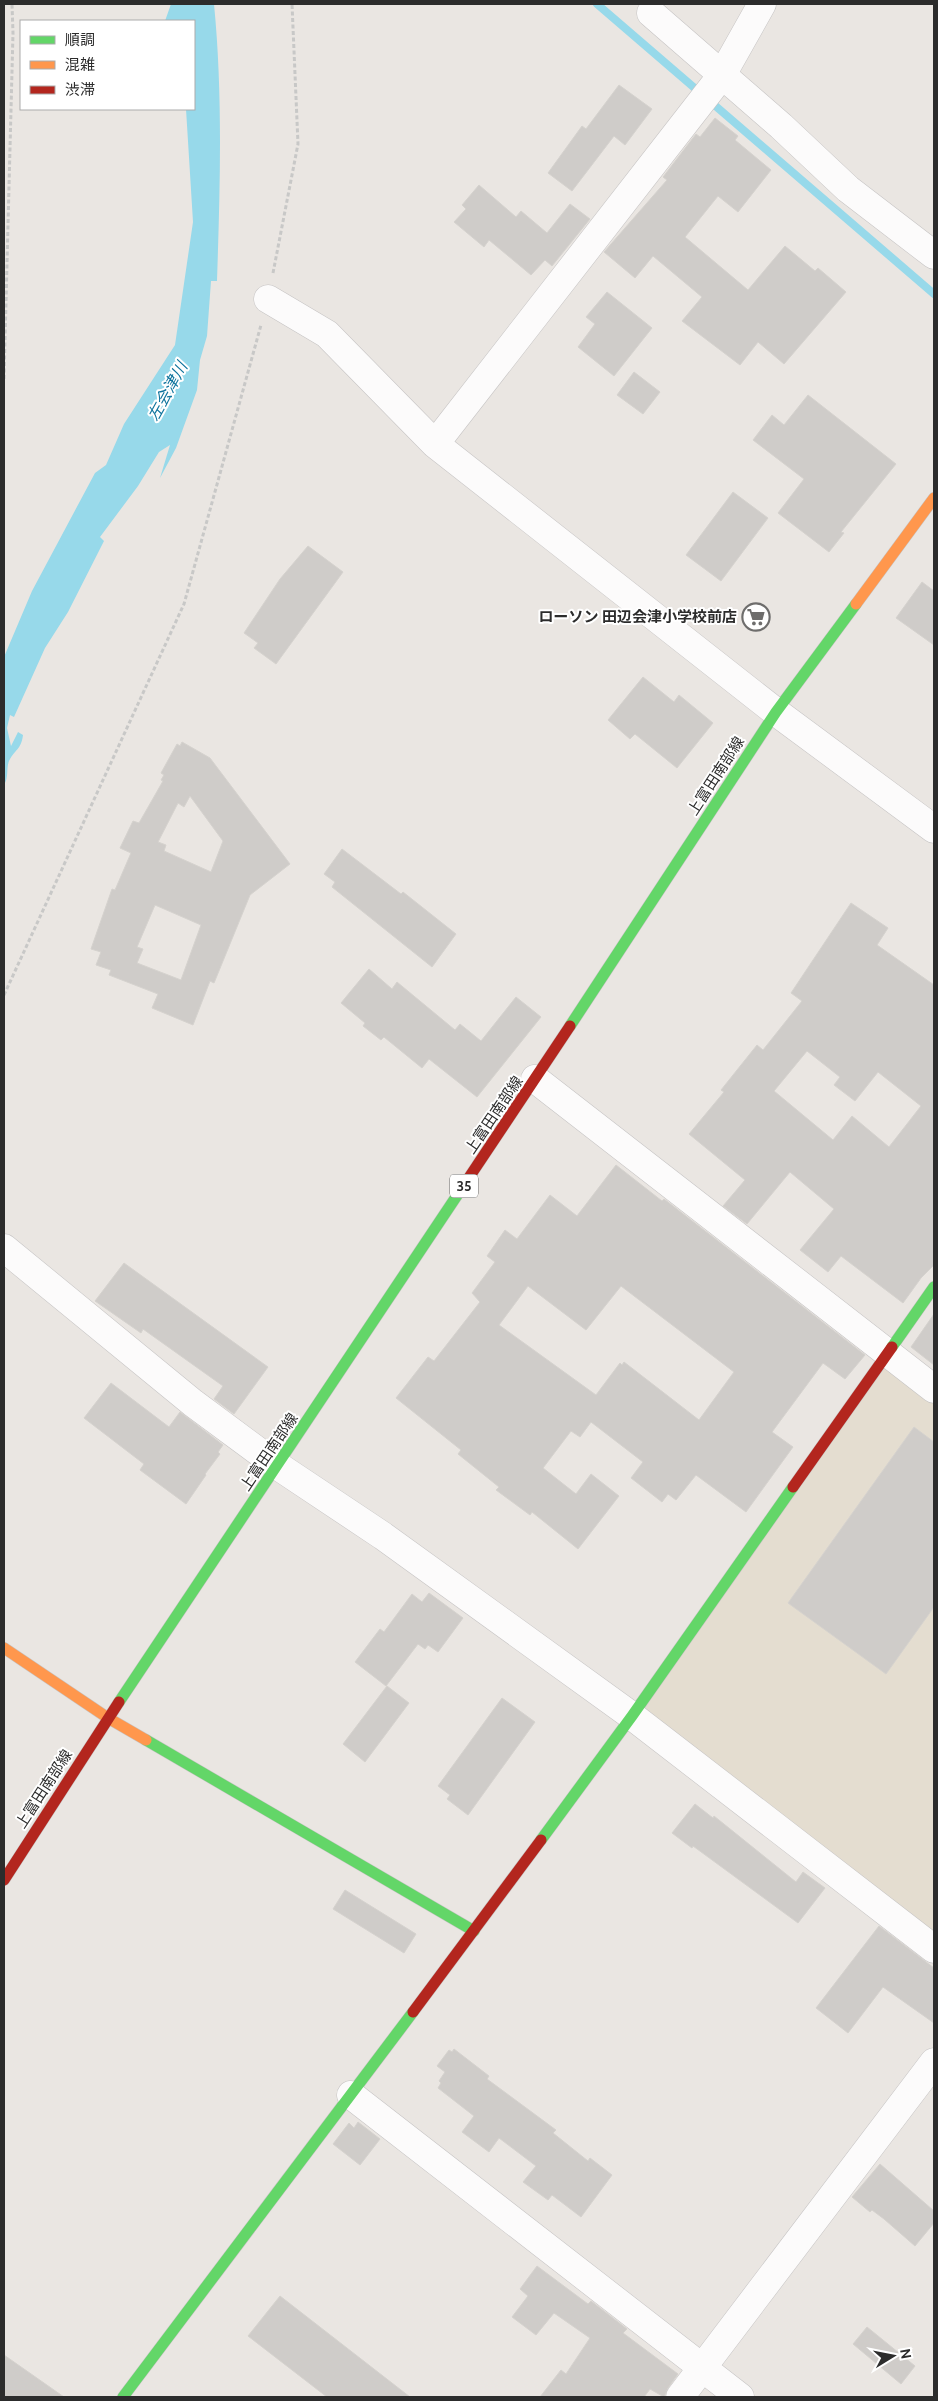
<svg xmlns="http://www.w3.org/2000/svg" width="938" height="2401" font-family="Cabin,'Noto Sans JP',sans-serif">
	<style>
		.education { fill: #e4ddd0 }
		.water { fill: #97d9ea }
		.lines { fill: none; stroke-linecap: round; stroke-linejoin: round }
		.stream { stroke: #97d9ea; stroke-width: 8 }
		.building { fill: #cfccc9; stroke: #d5d2ce; fill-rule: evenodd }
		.street-casing { stroke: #c6c4c4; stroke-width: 29 }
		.fast-casing { stroke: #c6c4c4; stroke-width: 12 }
		.slow-casing { stroke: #c6c4c4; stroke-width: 12 }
		.jam-casing { stroke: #c6c4c4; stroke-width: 12 }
		.path { stroke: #c8c8c7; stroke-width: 3; stroke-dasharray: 4 2.5; stroke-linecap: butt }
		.street { stroke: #fcfbfb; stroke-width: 28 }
		.fast { stroke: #63d668; stroke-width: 11 }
		.slow { stroke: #ff974d; stroke-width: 11 }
		.jam { stroke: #b3261e; stroke-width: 11 }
		.labels { text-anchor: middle; stroke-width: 4; stroke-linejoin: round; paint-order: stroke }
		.shield { fill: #fff; stroke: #6b6b6b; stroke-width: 1 }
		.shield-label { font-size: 14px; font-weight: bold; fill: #2c2c2c }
		.poi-label { font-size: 15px; font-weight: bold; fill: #2c2c2c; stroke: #fff; text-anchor: end }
		.street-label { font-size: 15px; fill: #2c2c2c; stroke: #fff }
		.water-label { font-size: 16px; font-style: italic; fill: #0f749d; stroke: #fff }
	</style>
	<rect width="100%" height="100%" fill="#eae6e2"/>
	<path class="education" d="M 887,1353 L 934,1389 L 934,1949 L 632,1716 Z"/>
	<path class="water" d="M 171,4 L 214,4 C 223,96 220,188 217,281 L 211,281 L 207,336 L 200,360 L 197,390 L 176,448 L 160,478 L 170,445 L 159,452 L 138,486 L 100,537 L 104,541 L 68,612 L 45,648 L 14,717 L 10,715 L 7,728 L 11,746 L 18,732 L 23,735 C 21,750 15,749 9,761 C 6,769 9,777 4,785 L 4,657 L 32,591 L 95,473 L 106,465 L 124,424 L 175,345 L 193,222 L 186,109 L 194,109 L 194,21 L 165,21 Z"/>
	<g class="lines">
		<path class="stream" d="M 597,4 L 934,294"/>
	</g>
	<path class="building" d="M 619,85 L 652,109 L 625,145 L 614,136 L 572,191 L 548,173 L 582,126 L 586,129 Z
		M 715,118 L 738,136 L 735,140 L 771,170 L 738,212 L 718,196 L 685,237 L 748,290 L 785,246 L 815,271 L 818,268 L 846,292 L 784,364 L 758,342 L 740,365 L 682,321 L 702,297 L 653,256 L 635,278 L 604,252 L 667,180 L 663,177 L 696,134 L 700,137 Z
		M 479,185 L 516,217 L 521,211 L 547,233 L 570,204 L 590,219 L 552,266 L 545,260 L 531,275 L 489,240 L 484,247 L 454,222 L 466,209 L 462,205 Z
		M 607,292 L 652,328 L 614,376 L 578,347 L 595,324 L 586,317 Z
		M 634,372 L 660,392 L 643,414 L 617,395 Z
		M 808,395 L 896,464 L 841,532 L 844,533 L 829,552 L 778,513 L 804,479 L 753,440 L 772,415 L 784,425 Z
		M 733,492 L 768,518 L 721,581 L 686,555 Z
		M 308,546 L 343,572 L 276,664 L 254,648 L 258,643 L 244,633 L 280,579 Z
		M 922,582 L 934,591 L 934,645 L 896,618 Z
		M 643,677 L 674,702 L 679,695 L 713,723 L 677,768 L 635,734 L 630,739 L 608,720 Z
		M 182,742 L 210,758 L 290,864 L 250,895 L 214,983 L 210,981 L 193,1025 L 152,1008 L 158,994 L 109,975 L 111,970 L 96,965 L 101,952 L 91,949 L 112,889 L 115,890 L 131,853 L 120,848 L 133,821 L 139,823 L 163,781 L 161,780 L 164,775 L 161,773 L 177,744 L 180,746 ZM 190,796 L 223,841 L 211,872 L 164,851 L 166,845 L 158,842 L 178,803 L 184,807 ZM 155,905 L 201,925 L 181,980 L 137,963 L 143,949 L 137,947 Z
		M 342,849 L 401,894 L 403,892 L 456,934 L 432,967 L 332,887 L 335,882 L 324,874 Z
		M 851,903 L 888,928 L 877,945 L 934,985 L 934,1265 L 921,1278 L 903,1303 L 841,1256 L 828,1272 L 800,1250 L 834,1209 L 790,1172 L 747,1224 L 723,1206 L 745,1180 L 689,1134 L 724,1092 L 721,1090 L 757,1045 L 763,1050 L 802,1001 L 791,993 ZM 807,1051 L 840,1077 L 834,1085 L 855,1101 L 878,1072 L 921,1106 L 889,1147 L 852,1116 L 833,1140 L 774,1091 Z
		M 369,969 L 392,989 L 397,982 L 455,1030 L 460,1024 L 481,1041 L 516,997 L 541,1017 L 477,1097 L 429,1059 L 422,1068 L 384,1037 L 381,1040 L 363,1026 L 365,1023 L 341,1003 Z
		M 616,1165 L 662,1201 L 664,1199 L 682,1213 L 865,1355 L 845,1379 L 823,1363 L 772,1432 L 793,1447 L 746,1512 L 696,1475 L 676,1500 L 668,1494 L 662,1502 L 631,1478 L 643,1462 L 591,1422 L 580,1437 L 571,1431 L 543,1468 L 576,1494 L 591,1474 L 619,1496 L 578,1549 L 532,1512 L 530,1515 L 496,1490 L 499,1487 L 458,1454 L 461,1450 L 396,1398 L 428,1357 L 434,1361 L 480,1302 L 472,1293 L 495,1262 L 487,1256 L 505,1230 L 517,1239 L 550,1195 L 577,1216 ZM 528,1286 L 586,1330 L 621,1286 L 734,1372 L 699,1420 L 624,1362 L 622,1365 L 620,1363 L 596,1395 L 499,1325 Z
		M 124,1263 L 268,1367 L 234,1414 L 214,1399 L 223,1386 L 143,1329 L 141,1333 L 95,1301 Z
		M 934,1314 L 934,1365 L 911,1347 Z
		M 111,1383 L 169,1427 L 180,1412 L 223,1445 L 218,1452 L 220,1454 L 205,1474 L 206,1475 L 186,1504 L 140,1470 L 144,1464 L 84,1418 Z
		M 914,1427 L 934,1442 L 934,1607 L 886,1674 L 788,1603 Z
		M 429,1593 L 463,1618 L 438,1652 L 428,1645 L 425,1649 L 418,1644 L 386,1686 L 355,1662 L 380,1629 L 384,1632 L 412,1594 L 422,1602 Z
		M 387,1686 L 409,1703 L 365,1762 L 343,1744 Z
		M 502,1698 L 535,1722 L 468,1815 L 447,1799 L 450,1795 L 438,1786 Z
		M 695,1804 L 713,1818 L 714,1816 L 796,1882 L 803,1872 L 825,1888 L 798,1923 L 693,1846 L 692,1848 L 672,1833 Z
		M 345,1890 L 416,1934 L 404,1953 L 333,1909 Z
		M 879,1926 L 934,1968 L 934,2023 L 883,1987 L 848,2033 L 816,2008 Z
		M 454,2049 L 489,2076 L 487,2079 L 556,2130 L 553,2133 L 588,2161 L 590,2158 L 612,2175 L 581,2217 L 552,2195 L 548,2200 L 523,2182 L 536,2166 L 499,2138 L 489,2152 L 462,2132 L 474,2116 L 438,2088 L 441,2083 L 439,2081 L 445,2072 L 437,2066 L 449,2050 L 452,2052 Z
		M 358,2122 L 380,2139 L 360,2165 L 333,2144 L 349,2123 L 354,2128 Z
		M 880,2164 L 934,2211 L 934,2223 L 915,2246 L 884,2219 L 872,2210 L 870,2212 L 852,2197 Z
		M 537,2266 L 588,2304 L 591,2301 L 627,2329 L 623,2333 L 678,2374 L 668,2388 L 664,2397 L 650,2389 L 644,2397 L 540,2397 L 561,2370 L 566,2374 L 590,2338 L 554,2313 L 536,2335 L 512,2317 L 528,2296 L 520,2289 Z
		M 280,2296 L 410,2397 L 327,2397 L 248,2336 Z
		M 867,2327 L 915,2366 L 901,2384 L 853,2344 Z
		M 4,2355 L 64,2397 L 4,2397 Z"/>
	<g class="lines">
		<g class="street-casing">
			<path id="street" d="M 651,13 L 781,126 L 848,189 L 934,255
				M 268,299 L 327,334 L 435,444 L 776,712 L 934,829
				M 435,444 L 722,75 L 762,4
				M 535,1079 L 934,1389
				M 4,1248 L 193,1403 L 278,1466 L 383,1536 L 632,1716 L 934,1949
				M 351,2095 L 740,2397
				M 680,2397 L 934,2062"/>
		</g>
		<g class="fast-casing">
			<path id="fast" d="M 570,1026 L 776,712 L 856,604
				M 892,1347 L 934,1287
				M 119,1702 L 468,1179
				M 146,1740 L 474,1931
				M 541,1840 L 632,1716 L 793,1487
				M 123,2397 L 413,2012"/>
		</g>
		<g class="slow-casing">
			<path id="slow" d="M 856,604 L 934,498
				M 4,1648 L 108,1718 L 146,1740"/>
		</g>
		<g class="jam-casing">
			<path id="jam" d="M 468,1179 L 570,1026
				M 793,1487 L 892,1347
				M 4,1880 L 119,1702
				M 413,2012 L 541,1840"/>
		</g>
		<path class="path" d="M 273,273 L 298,144 L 292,4
			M 4,379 L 13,33 L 12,4
			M 4,995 L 184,604 L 261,325"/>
		<use href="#street" class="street"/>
		<use href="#fast" class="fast"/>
		<use href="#slow" class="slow"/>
		<use href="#jam" class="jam"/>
	</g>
	<defs>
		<g id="supermarket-ring" transform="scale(1.4375)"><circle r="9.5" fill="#fff" stroke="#6e6d6c" stroke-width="1.5"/><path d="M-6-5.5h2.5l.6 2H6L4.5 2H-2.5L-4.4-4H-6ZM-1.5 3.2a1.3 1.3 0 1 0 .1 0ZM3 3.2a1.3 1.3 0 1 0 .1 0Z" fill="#6e6d6c"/></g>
	</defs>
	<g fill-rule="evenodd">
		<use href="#supermarket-ring" x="756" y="617"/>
	</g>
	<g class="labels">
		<rect class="shield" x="450" y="1174.5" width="28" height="23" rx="4"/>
		<g class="shield-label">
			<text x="464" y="1191">35</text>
		</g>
		<g class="poi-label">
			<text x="737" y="622">ローソン 田辺会津小学校前店</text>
		</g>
		<g class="street-label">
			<text transform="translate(716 776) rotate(-57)" y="5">上富田南部線</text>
			<text transform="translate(494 1115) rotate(-56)" y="5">上富田南部線</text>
			<text transform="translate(269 1452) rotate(-56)" y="5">上富田南部線</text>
			<text transform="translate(44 1789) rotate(-57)" y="5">上富田南部線</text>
		</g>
		<g class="water-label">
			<text transform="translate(167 391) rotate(-61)" y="6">左会津川</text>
		</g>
	</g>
	<rect width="938" height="2401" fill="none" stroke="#2c2c2c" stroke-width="10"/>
	<rect x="20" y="20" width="175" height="90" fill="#ffffff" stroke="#ababab"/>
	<rect x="30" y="36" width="25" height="8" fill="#63d668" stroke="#ababab"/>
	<text x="65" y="45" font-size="15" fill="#2c2c2c">順調</text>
	<rect x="30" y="61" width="25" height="8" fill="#ff974d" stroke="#ababab"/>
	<text x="65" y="70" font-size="15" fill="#2c2c2c">混雑</text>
	<rect x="30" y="86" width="25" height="8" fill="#b3261e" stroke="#ababab"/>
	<text x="65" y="95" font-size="15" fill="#2c2c2c">渋滞</text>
	<g transform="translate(893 2356) rotate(80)" stroke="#ffffff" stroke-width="4" paint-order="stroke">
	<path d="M0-4L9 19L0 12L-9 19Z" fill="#2c2c2c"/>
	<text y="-8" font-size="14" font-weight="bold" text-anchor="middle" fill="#2c2c2c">N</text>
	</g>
</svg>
